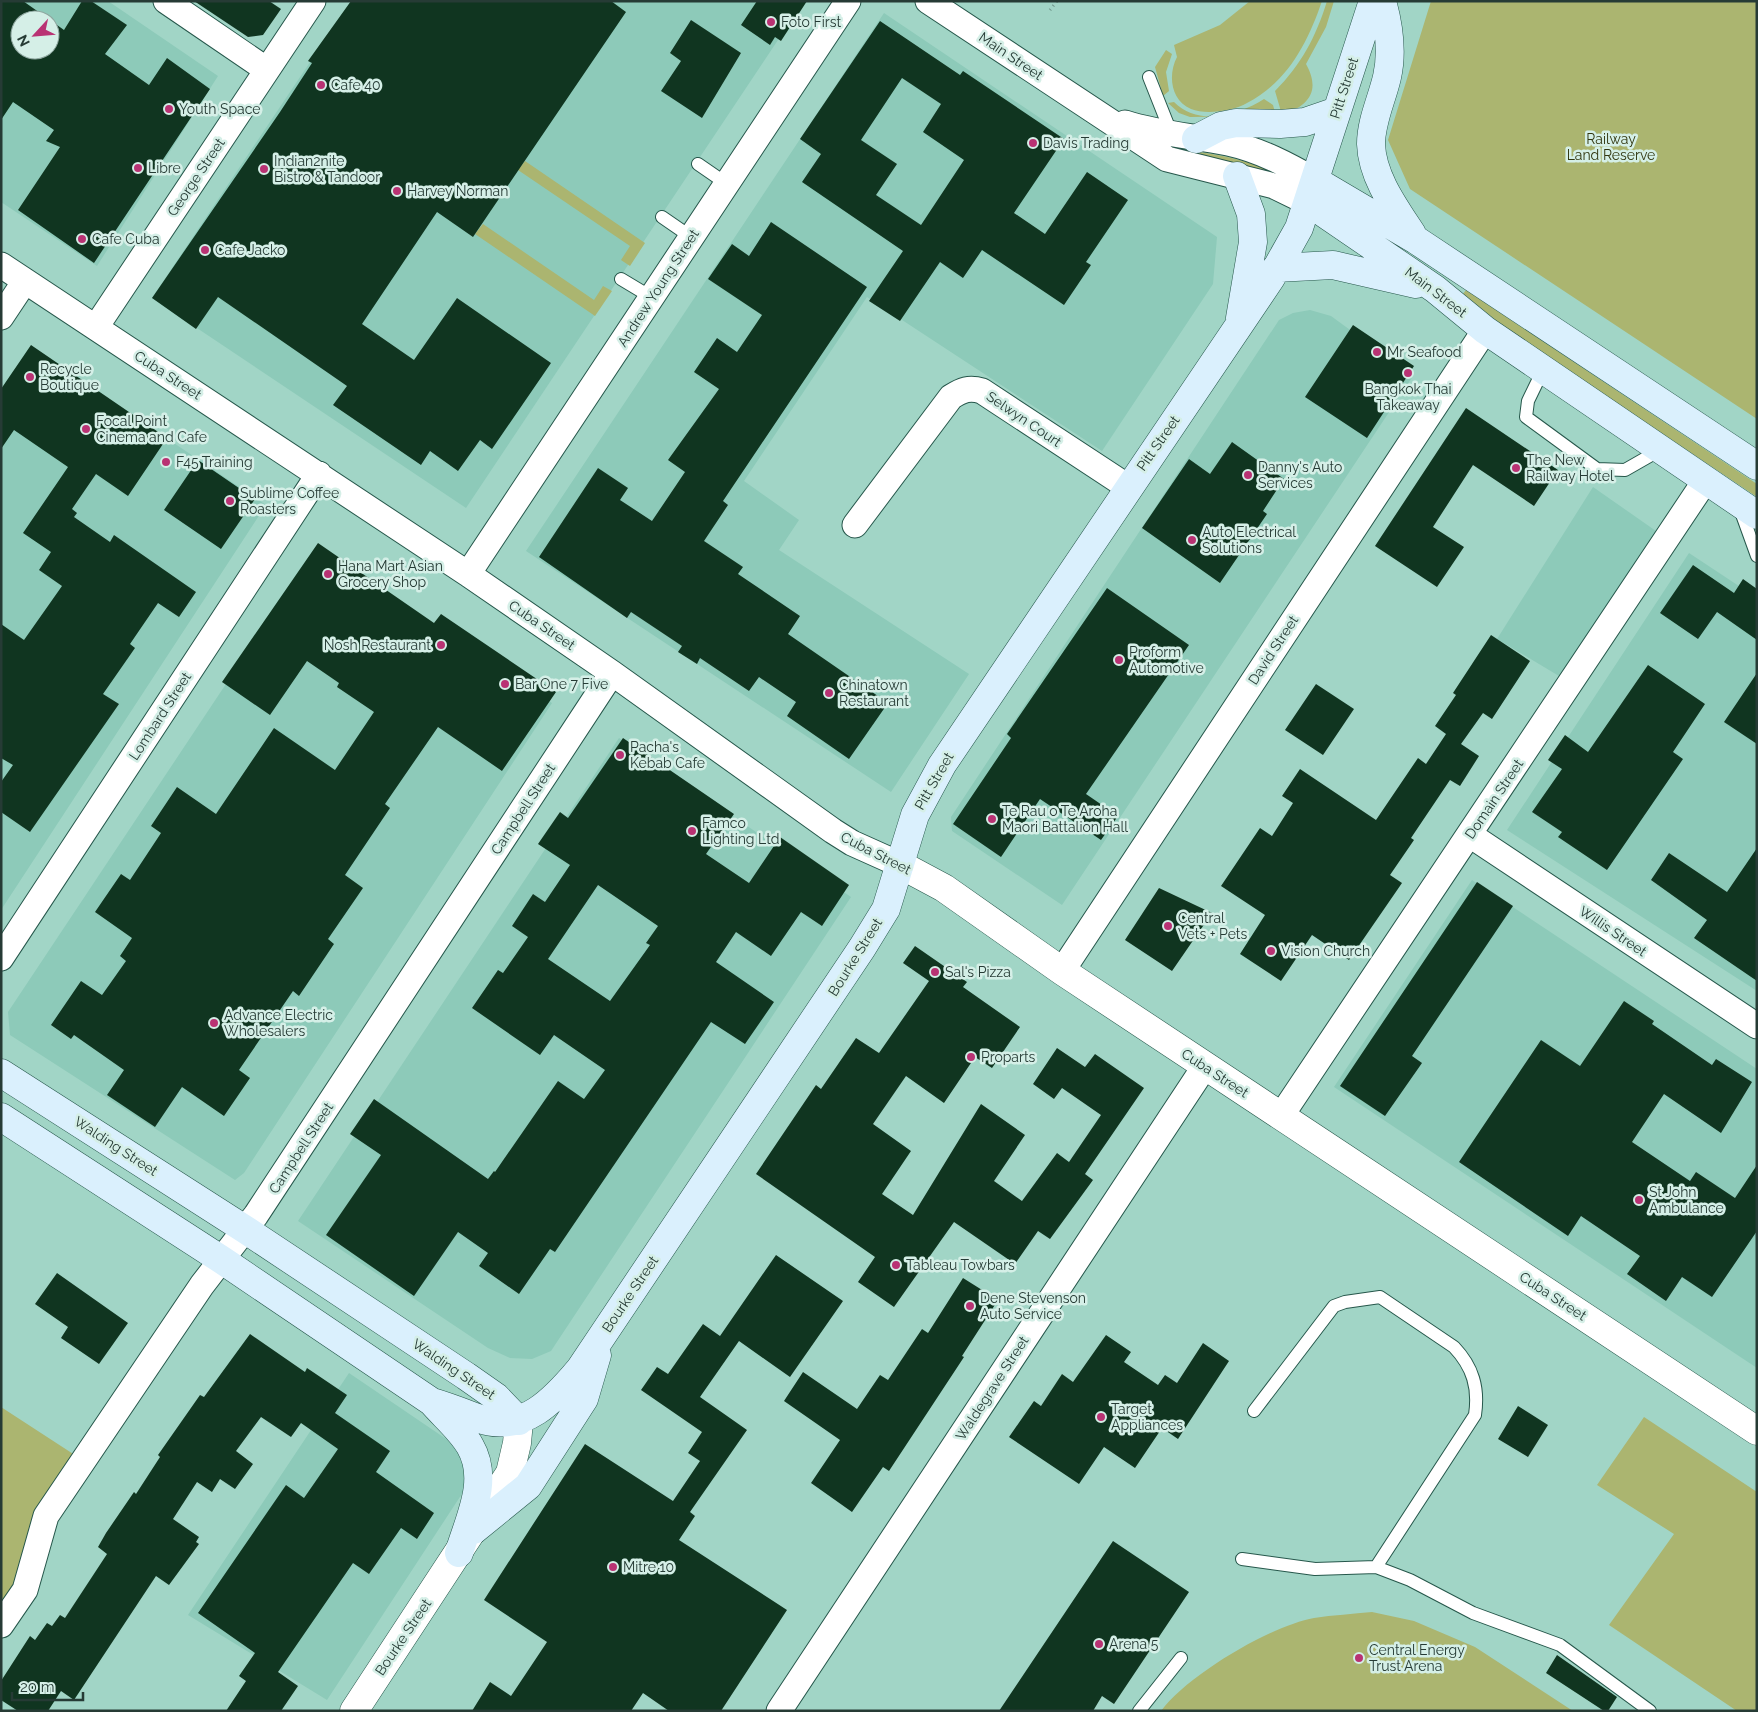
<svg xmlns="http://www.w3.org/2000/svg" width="1758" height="1712" font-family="Raleway,sans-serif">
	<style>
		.built { fill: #8dcab9; fill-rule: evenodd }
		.green { fill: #abb570 }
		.building { fill: #103520; fill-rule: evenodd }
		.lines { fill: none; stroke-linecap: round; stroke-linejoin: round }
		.service-casing { stroke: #26574b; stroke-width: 14 }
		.minor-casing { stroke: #26574b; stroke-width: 27 }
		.tertiary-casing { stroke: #26574b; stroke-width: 29 }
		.secondary-casing { stroke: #26574b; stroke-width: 29 }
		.path { stroke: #71988d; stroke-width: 3; stroke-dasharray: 1 4; stroke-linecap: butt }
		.service { stroke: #fff; stroke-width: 12 }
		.minor { stroke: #fff; stroke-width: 25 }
		.tertiary { stroke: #fff; stroke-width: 28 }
		.secondary { stroke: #daf0fd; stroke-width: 28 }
		.poi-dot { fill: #b93273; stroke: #d5efe7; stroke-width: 2 }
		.labels { text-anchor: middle; stroke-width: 5; stroke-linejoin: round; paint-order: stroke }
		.poi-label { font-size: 14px; fill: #263b35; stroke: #d5efe7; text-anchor: start }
		.street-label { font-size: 14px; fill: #263b35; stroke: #d5efe7 }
		.park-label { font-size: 14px; fill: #31360f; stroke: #d5efe7 }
	</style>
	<rect width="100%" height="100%" fill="#a1d5c6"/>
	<path class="built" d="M 1,1 L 108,1 L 218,76 L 97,266 L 1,202 ZM 20,20 L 50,20 L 50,50 L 20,50 Z
		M 351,1 L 804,1 L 466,508 L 152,298 Z
		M 884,13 L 1217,237 L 1213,284 L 1102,451 L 867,297 L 744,481 L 799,520 L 779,550 L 969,674 L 891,792 L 526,551 Z
		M 1310,310 L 1331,316 L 1413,376 L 1062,905 L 952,831 L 951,817 L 1279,320 L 1293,313 Z
		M 31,347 L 266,505 L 1,910 L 1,390 Z
		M 1593,487 L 1656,531 L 1559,676 L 1497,639 Z
		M 317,547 L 552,703 L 244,1173 L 235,1180 L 10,1035 L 8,1012 Z
		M 1689,553 L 1757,598 L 1757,991 L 1507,830 Z
		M 619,738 L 851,897 L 551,1351 L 532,1359 L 510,1358 L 488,1348 L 298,1221 Z
		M 1472,880 L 1757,1069 L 1757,1368 L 1334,1087 Z
		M 349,1373 L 458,1447 L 471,1480 L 327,1700 L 188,1615 Z"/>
	<path class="green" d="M 1250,1 L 1322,1 C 1308,42 1288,82 1247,103 C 1233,111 1206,115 1191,109 C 1170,100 1168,74 1177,57 L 1174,45 L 1220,25 Z
		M 1327,1 L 1334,1 L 1326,27 L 1306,64 C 1321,91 1309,106 1282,115 L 1275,91 C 1301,65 1316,37 1327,1 Z
		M 1431,1 L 1757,2 L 1757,419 L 1410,189 L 1388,140 Z
		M 1166,50 L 1172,54 L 1166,72 L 1169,91 L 1163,96 L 1155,67 Z
		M 1264,99 L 1273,105 L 1276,116 L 1190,117 L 1179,113 L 1168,103 L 1174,102 C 1198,127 1239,115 1264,99 Z
		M 1174,149 C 1210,152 1241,159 1275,171 L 1275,173 L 1273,175 Z
		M 525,161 L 645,243 L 630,266 L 621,260 L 630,246 L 518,170 Z
		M 483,224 L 594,300 L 603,286 L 612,291 L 595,316 L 475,234 Z
		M 1466,290 L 1757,484 L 1757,497 L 1513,334 L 1463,294 Z
		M 1,1407 L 84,1461 L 1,1625 Z
		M 1644,1417 L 1757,1492 L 1757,1711 L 1737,1711 L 1609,1625 L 1674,1534 L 1597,1485 Z
		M 1372,1612 L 1414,1621 L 1475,1647 L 1573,1711 L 1161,1711 C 1188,1675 1270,1626 1314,1618 C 1333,1615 1353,1614 1372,1612 Z"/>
	<path class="building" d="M 1,1 L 23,1 L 50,20 L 20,20 L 20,50 L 50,50 L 50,20 L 64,30 L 82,1 L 91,1 L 127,25 L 105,54 L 149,85 L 167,58 L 210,89 L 94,263 L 18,210 L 60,147 L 46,141 L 54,130 L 13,102 L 1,120 Z
		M 194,1 L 269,1 L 281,9 L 263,35 L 248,37 Z
		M 351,1 L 611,1 L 626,12 L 473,237 L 437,212 L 362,324 L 414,360 L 457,298 L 551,363 L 492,449 L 480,440 L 458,471 L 430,451 L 421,465 L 333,405 L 347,386 L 218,297 L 196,329 L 152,298 L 280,112 L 312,63 L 308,61 Z
		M 757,1 L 807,1 L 781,41 L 775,37 L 770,45 L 741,25 Z
		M 691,20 L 741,53 L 702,118 L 661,91 L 681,61 L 670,53 Z
		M 880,21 L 960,75 L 963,71 L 1064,139 L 1014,213 L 1045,234 L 1087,172 L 1128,200 L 1086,262 L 1091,265 L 1064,305 L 982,250 L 963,278 L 940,262 L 900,321 L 869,301 L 903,251 L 802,182 L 821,154 L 800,139 ZM 902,78 L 941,104 L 923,132 L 964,160 L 921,225 L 876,195 L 897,164 L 861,140 Z
		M 771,222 L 867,287 L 723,501 L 728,505 L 704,541 L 743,567 L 738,574 L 800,616 L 788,634 L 888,703 L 849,759 L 787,716 L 796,702 L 759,677 L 749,691 L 700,658 L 697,664 L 678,652 L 682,646 L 631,612 L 627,618 L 539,557 L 598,468 L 628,488 L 620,500 L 652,521 L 685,472 L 668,460 L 719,389 L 694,372 L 717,338 L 737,352 L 762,315 L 708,279 L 732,244 L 749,256 Z
		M 1353,325 L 1414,366 L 1367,438 L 1305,397 Z
		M 31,345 L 167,438 L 128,496 L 96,474 L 72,509 L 77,513 L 74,517 L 110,542 L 114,535 L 196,592 L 179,617 L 158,603 L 130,644 L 135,648 L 103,694 L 119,704 L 30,832 L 1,812 L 1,782 L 13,765 L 1,758 L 1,624 L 24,640 L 62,586 L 39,570 L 51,552 L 23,533 L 68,467 L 14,430 L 1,449 L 1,389 Z
		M 1466,408 L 1558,470 L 1534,506 L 1473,465 L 1433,527 L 1464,547 L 1437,587 L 1375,546 Z
		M 1232,442 L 1284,479 L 1263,511 L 1267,514 L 1220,583 L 1142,528 L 1189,459 L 1210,474 Z
		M 198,460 L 255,499 L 221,549 L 164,510 Z
		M 318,543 L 434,623 L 441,614 L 556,692 L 502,771 L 438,727 L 385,804 L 390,808 L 345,875 L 363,888 L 328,939 L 334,944 L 299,996 L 293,991 L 239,1070 L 250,1078 L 224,1116 L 182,1087 L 155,1127 L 107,1095 L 124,1070 L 74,1035 L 71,1039 L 51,1025 L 81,981 L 102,995 L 126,961 L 120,956 L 132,938 L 95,912 L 121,874 L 130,880 L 161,833 L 151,826 L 177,787 L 216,814 L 274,728 L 335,770 L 374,712 L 337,687 L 339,683 L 307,661 L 270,715 L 222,682 Z
		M 1693,565 L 1734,593 L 1743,579 L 1757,589 L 1757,640 L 1717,612 L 1698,639 L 1660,613 Z
		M 1107,588 L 1189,645 L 1086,794 L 1118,816 L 1101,840 L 1040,799 L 1001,857 L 953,824 L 1011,738 L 1007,734 Z
		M 1491,635 L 1530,661 L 1492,719 L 1483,713 L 1461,744 L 1479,756 L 1460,786 L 1450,780 L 1411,838 L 1414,840 L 1390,875 L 1402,883 L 1349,960 L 1312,935 L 1281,981 L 1240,954 L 1265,915 L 1221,886 L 1260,828 L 1272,836 L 1293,803 L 1282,796 L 1300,769 L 1376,820 L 1418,758 L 1426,764 L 1446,734 L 1435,726 L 1456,695 L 1453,693 Z
		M 1648,665 L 1705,704 L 1673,752 L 1683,759 L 1607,870 L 1558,837 L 1562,832 L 1532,812 L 1562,769 L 1548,760 L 1565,735 L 1588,752 Z
		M 1757,673 L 1757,744 L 1724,722 Z
		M 1316,684 L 1354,709 L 1323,755 L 1285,730 Z
		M 623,738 L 734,814 L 706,854 L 749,883 L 780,837 L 849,885 L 822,926 L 801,912 L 771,956 L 736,932 L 716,962 L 774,1002 L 745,1044 L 711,1022 L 555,1252 L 550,1249 L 519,1294 L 479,1266 L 488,1253 L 458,1232 L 414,1296 L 326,1235 L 381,1155 L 350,1134 L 374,1099 L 488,1179 L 494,1171 L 495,1172 L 558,1081 L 584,1099 L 605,1070 L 554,1035 L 540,1055 L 472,1008 L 498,970 L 503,973 L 528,937 L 512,926 L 533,894 L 545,902 L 570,865 L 538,844 L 560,812 L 568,818 ZM 598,885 L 658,926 L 646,943 L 650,945 L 610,1001 L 548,959 Z
		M 1757,848 L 1757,981 L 1694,938 L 1707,920 L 1651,880 L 1669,853 L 1727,892 Z
		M 1477,882 L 1513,906 L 1412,1056 L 1422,1063 L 1385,1116 L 1340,1086 Z
		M 1159,888 L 1212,913 L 1172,971 L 1125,940 Z
		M 915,946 L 967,982 L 963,987 L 1020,1027 L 992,1068 L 975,1057 L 944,1103 L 906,1076 L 873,1124 L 911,1151 L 882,1194 L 913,1215 L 981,1104 L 1025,1135 L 994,1181 L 1022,1201 L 1057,1153 L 1069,1162 L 1101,1115 L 1062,1088 L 1054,1099 L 1033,1084 L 1057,1048 L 1085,1067 L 1095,1054 L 1144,1088 L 1085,1174 L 1093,1180 L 1050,1239 L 1038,1231 L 1015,1264 L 954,1222 L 894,1307 L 858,1282 L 875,1257 L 756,1174 L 816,1085 L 821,1089 L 856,1038 L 879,1053 L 929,981 L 903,963 Z
		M 1624,1001 L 1654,1021 L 1652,1024 L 1712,1065 L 1716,1059 L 1752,1082 L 1721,1133 L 1664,1094 L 1632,1142 L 1690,1181 L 1696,1172 L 1735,1198 L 1757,1165 L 1757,1231 L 1712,1297 L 1682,1277 L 1666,1301 L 1627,1274 L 1640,1256 L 1581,1216 L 1568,1236 L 1459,1162 L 1541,1040 L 1580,1066 Z
		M 776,1255 L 843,1301 L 790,1377 L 739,1341 L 700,1397 L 747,1430 L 690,1512 L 695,1516 L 679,1540 L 787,1610 L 721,1711 L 669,1711 L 643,1693 L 631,1711 L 472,1711 L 490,1682 L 511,1696 L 547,1642 L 484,1600 L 585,1444 L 673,1501 L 700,1461 L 688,1453 L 702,1432 L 641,1390 L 657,1367 L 668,1374 L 703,1324 L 720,1336 Z
		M 57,1273 L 128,1323 L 99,1364 L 61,1338 L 68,1327 L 35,1304 Z
		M 963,1278 L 998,1300 L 962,1356 L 964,1357 L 889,1471 L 883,1467 L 852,1512 L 811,1483 L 840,1440 L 784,1401 L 803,1372 L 857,1409 L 880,1375 L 888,1380 L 922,1329 L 928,1333 Z
		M 250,1334 L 305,1372 L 307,1368 L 347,1395 L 335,1413 L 390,1451 L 376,1472 L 434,1513 L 417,1539 L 401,1528 L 369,1574 L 353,1563 L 278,1672 L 298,1686 L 281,1711 L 226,1711 L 246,1681 L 239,1676 L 255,1653 L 198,1613 L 286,1485 L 304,1498 L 338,1449 L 301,1423 L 291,1437 L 261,1417 L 236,1451 L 253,1464 L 235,1489 L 220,1479 L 212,1492 L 197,1482 L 173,1519 L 199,1537 L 196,1542 L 199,1544 L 169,1585 L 156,1576 L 74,1700 L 61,1691 L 48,1711 L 18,1711 L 1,1700 L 1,1681 L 30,1636 L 35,1640 L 47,1623 L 52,1626 L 60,1615 L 65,1618 L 107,1554 L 98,1547 L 106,1533 L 134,1492 L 136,1494 L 160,1457 L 158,1455 L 200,1395 L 204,1397 Z
		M 1106,1335 L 1131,1352 L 1124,1362 L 1158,1385 L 1165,1375 L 1177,1383 L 1203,1343 L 1229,1361 L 1178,1439 L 1162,1428 L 1135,1468 L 1104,1447 L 1079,1484 L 1009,1437 L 1034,1401 L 1041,1406 L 1062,1374 L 1073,1382 Z
		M 1518,1406 L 1548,1425 L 1528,1457 L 1498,1439 Z
		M 1113,1541 L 1189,1592 L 1114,1704 L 1102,1696 L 1093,1711 L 999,1711 Z
		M 1557,1655 L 1617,1697 L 1608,1711 L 1604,1711 L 1546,1673 Z"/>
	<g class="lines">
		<g class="service-casing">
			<path id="service" d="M 1149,77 L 1172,135
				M 698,164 L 727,184
				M 662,217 L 691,237
				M 621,279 L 651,297
				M 1543,370 L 1528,401 L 1526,417 L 1597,469 L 1625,470 L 1660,450
				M 1740,509 L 1757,556
				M 1254,1411 L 1334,1306 L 1345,1302 L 1380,1297 L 1454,1347 C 1473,1367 1479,1388 1475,1415 L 1376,1567
				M 1242,1559 L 1315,1569 L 1376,1567 L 1410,1580 L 1473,1613 L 1560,1645 L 1650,1711
				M 1139,1711 L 1181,1658"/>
		</g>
		<g class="minor-casing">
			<path id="minor" d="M 166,1 L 267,70
				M 928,1 L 1167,159 L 1274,186 L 1309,203
				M 1125,123 C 1159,134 1193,136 1228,143 C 1260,150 1288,165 1316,181
				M 1,265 L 468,574 L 612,673 L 833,831 L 852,843 L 901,865
				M 1,317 L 25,281
				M 96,327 L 313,1
				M 855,525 L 951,397 C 962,390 969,387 982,391 L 1128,487
				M 468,574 L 848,1
				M 1470,835 L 1757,1026
				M 1,958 L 319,474
				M 1062,971 L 1485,330
				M 1281,1116 L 1705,481
				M 1,1625 L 25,1590 L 46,1516 L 202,1285 L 256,1215 L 612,673
				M 779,1711 L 1205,1066"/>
		</g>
		<g class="tertiary-casing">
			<path id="tertiary" d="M 901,865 L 944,888 L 1062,971 L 1757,1431
				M 354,1711 L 510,1473 L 517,1443 L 519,1421"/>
		</g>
		<g class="secondary-casing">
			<path id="secondary" d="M 1382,1 C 1389,26 1393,51 1387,77 C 1382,99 1371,121 1371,144 C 1372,177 1395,208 1412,234
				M 1196,139 L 1221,126 L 1236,123 L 1280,124 L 1305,122 L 1337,111
				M 1237,176 L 1251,214 L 1253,242 L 1240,318
				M 1316,181 L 1416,240 L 1757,466
				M 1309,203 L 1435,289 L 1485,330 L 1757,515
				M 1276,268 L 1333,265 L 1416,284
				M 1,1073 L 246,1230 L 466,1376 L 496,1397 L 519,1421
				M 1,1117 L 222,1260 L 432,1402 C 449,1407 464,1413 480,1419 C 523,1434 555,1399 580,1369 L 862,948 L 886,909 L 915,815 L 942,765 L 1271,278 L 1299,228 L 1373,1
				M 432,1402 C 444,1416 461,1430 470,1446 C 490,1480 469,1519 459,1553
				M 474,1530 L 528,1486 L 584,1399 L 597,1355"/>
		</g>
		<path class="path" d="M 1050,10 L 1057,1"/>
		<use href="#service" class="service"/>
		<use href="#minor" class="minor"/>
		<use href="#tertiary" class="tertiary"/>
		<use href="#secondary" class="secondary"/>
	</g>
	<g class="poi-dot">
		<circle cx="771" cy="22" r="5"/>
		<circle cx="321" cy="85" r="5"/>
		<circle cx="169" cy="109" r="5"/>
		<circle cx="1033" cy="143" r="5"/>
		<circle cx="138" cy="168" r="5"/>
		<circle cx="264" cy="169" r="5"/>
		<circle cx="397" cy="191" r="5"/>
		<circle cx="82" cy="239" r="5"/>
		<circle cx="205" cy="250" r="5"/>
		<circle cx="1377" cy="352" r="5"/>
		<circle cx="1408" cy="373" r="5"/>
		<circle cx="30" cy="377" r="5"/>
		<circle cx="86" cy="429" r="5"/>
		<circle cx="166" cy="462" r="5"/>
		<circle cx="1516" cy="468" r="5"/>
		<circle cx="1248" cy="475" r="5"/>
		<circle cx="230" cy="501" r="5"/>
		<circle cx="1192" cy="540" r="5"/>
		<circle cx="328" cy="574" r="5"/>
		<circle cx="441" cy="645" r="5"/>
		<circle cx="1119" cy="660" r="5"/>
		<circle cx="505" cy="684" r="5"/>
		<circle cx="829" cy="693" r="5"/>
		<circle cx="620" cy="755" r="5"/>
		<circle cx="992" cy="819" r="5"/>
		<circle cx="692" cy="831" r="5"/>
		<circle cx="1168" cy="926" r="5"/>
		<circle cx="1271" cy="951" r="5"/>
		<circle cx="935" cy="972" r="5"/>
		<circle cx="214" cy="1023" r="5"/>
		<circle cx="971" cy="1057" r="5"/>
		<circle cx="1639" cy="1200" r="5"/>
		<circle cx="896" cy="1265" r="5"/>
		<circle cx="970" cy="1306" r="5"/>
		<circle cx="1101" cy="1417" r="5"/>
		<circle cx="613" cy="1567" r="5"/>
		<circle cx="1099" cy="1644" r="5"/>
		<circle cx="1359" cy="1658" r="5"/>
	</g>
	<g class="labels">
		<g class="poi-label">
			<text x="781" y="27">Foto First</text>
			<text x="331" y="90">Cafe 40</text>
			<text x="179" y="114">Youth Space</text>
			<text x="1043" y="148">Davis Trading</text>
			<text x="274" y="166">Indian2nite<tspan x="274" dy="16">Bistro &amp; Tandoor</tspan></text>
			<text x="148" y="173">Libre</text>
			<text x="407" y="196">Harvey Norman</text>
			<text x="92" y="244">Cafe Cuba</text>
			<text x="215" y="255">Cafe Jacko</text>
			<text x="1387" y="357">Mr Seafood</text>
			<text x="40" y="374">Recycle<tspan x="40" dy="16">Boutique</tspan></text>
			<text x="1408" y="394" text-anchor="middle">Bangkok Thai<tspan x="1408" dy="16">Takeaway</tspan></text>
			<text x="96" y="426">Focal Point<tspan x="96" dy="16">Cinema and Cafe</tspan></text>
			<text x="1526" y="465">The New<tspan x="1526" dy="16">Railway Hotel</tspan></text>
			<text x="176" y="467">F45 Training</text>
			<text x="1258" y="472">Danny's Auto<tspan x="1258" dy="16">Services</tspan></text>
			<text x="240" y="498">Sublime Coffee<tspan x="240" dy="16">Roasters</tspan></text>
			<text x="1202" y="537">Auto Electrical<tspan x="1202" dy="16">Solutions</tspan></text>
			<text x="338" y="571">Hana Mart Asian<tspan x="338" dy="16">Grocery Shop</tspan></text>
			<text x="431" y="650" text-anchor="end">Nosh Restaurant</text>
			<text x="1129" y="657">Proform<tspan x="1129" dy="16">Automotive</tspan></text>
			<text x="515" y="689">Bar One 7 Five</text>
			<text x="839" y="690">Chinatown<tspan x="839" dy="16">Restaurant</tspan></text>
			<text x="630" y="752">Pacha's<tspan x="630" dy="16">Kebab Cafe</tspan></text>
			<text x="1002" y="816">Te Rau o Te Aroha<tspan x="1002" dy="16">Maori Battalion Hall</tspan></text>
			<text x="702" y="828">Famco<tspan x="702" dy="16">Lighting Ltd</tspan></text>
			<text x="1178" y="923">Central<tspan x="1178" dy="16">Vets + Pets</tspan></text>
			<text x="1281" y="956">Vision Church</text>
			<text x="945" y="977">Sal's Pizza</text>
			<text x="224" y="1020">Advance Electric<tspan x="224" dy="16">Wholesalers</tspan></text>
			<text x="981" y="1062">Proparts</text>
			<text x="1649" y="1197">St John<tspan x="1649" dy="16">Ambulance</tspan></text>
			<text x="906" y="1270">Tableau Towbars</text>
			<text x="980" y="1303">Dene Stevenson<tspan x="980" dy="16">Auto Service</tspan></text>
			<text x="1111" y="1414">Target<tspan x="1111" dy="16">Appliances</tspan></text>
			<text x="623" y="1572">Mitre 10</text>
			<text x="1109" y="1649">Arena 5</text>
			<text x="1369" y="1655">Central Energy<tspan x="1369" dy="16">Trust Arena</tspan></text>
		</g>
		<g class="street-label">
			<text transform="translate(1011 56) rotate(34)" y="5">Main Street</text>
			<text transform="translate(1344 88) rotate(-72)" y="5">Pitt Street</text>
			<text transform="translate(196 177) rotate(-56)" y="5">George Street</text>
			<text transform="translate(658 288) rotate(-57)" y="5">Andrew Young Street</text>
			<text transform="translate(1436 292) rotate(37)" y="5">Main Street</text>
			<text transform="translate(168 375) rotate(33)" y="5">Cuba Street</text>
			<text transform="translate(1024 419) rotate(34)" y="5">Selwyn Court</text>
			<text transform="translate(1158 443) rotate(-55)" y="5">Pitt Street</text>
			<text transform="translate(542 625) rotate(34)" y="5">Cuba Street</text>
			<text transform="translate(1273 650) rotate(-57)" y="5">David Street</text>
			<text transform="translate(160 716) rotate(-57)" y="5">Lombard Street</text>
			<text transform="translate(934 781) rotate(-60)" y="5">Pitt Street</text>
			<text transform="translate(1494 799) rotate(-56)" y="5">Domain Street</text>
			<text transform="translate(523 809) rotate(-57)" y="5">Campbell Street</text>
			<text transform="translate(876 853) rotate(27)" y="5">Cuba Street</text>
			<text transform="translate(1613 931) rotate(34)" y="5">Willis Street</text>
			<text transform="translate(855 957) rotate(-58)" y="5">Bourke Street</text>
			<text transform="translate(1215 1073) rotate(33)" y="5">Cuba Street</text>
			<text transform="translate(116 1146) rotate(33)" y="5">Walding Street</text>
			<text transform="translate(301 1148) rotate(-57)" y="5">Campbell Street</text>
			<text transform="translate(630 1294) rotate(-56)" y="5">Bourke Street</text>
			<text transform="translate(1553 1296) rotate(33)" y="5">Cuba Street</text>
			<text transform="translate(454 1369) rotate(34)" y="5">Walding Street</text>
			<text transform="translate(992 1388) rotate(-57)" y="5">Waldegrave Street</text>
			<text transform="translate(403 1637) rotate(-56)" y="5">Bourke Street</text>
		</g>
		<g class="park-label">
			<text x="1611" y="144">Railway<tspan x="1611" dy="16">Land Reserve</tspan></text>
		</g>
	</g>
	<rect width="1758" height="1712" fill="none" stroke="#263b35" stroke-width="5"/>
	<g transform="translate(35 35) rotate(244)"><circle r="24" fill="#d5efe7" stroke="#8fa7a0"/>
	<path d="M0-4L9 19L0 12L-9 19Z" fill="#b93273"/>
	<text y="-8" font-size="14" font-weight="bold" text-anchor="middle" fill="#263b35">N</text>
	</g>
	<path d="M12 1692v8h71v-8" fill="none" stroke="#263b35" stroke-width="2.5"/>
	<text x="20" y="1692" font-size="15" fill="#263b35" stroke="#d5efe7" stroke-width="4" paint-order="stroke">20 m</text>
</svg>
